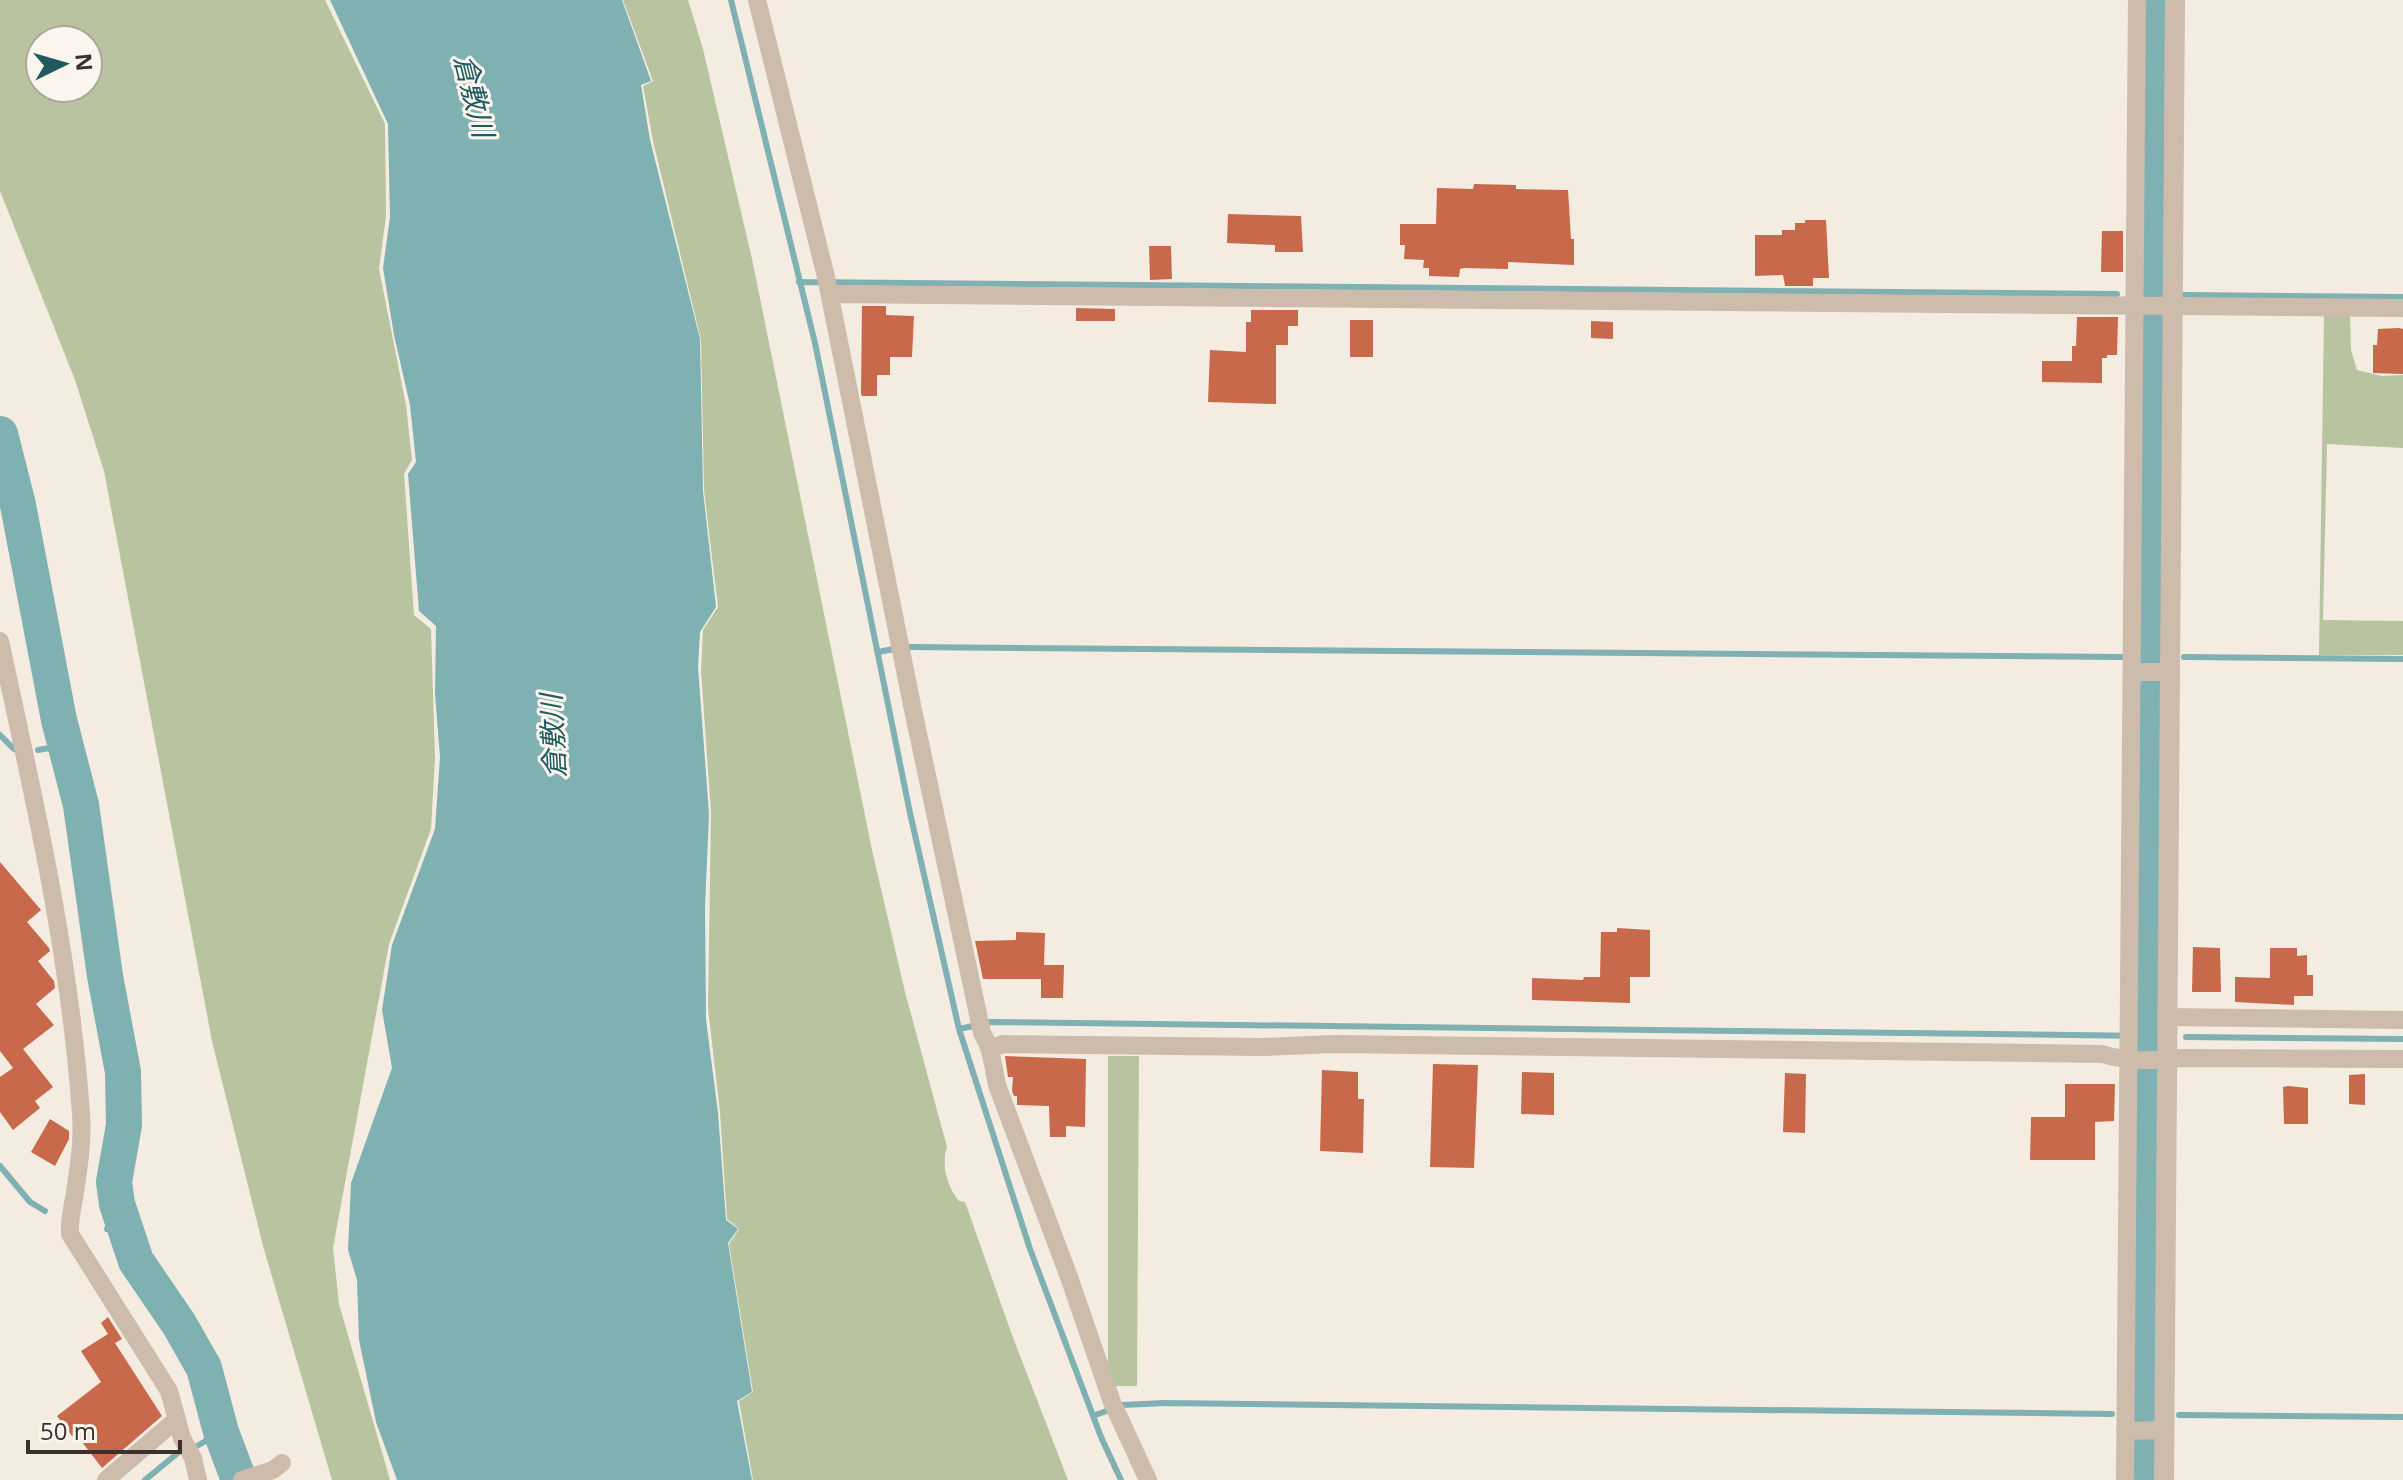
<svg xmlns="http://www.w3.org/2000/svg" width="2403" height="1480" font-family="'Open Sans','Noto Sans JP',sans-serif">
	<style>
		.green { fill: #b8c4a0; fill-rule: evenodd }
		.water { fill: #7fb0b2 }
		.lines { fill: none; stroke-linecap: round; stroke-linejoin: round }
		.stream { stroke: #7fb0b2; stroke-width: 6 }
		.river { stroke: #7fb0b2; stroke-width: 36 }
		.building { fill: #c8694b }
		.minor { stroke: #cdbbac; stroke-width: 18 }
		.tertiary { stroke: #cdbbac; stroke-width: 20 }
		.labels { text-anchor: middle; stroke-width: 6; stroke-linejoin: round; paint-order: stroke }
		.water-label { font-size: 28px; font-style: italic; fill: #1f5a5e; stroke: #fbf5ee }
	</style>
	<rect width="100%" height="100%" fill="#f4ebe1"/>
	<path class="green" d="M 0,0 L 325,0 L 385,124 L 386,216 L 379,269 L 406,405 L 412,460 L 404,474 L 414,615 L 431,629 L 435,758 L 431,829 L 389,944 L 333,1248 L 339,1304 L 390,1480 L 332,1480 L 263,1246 L 212,1041 L 104,471 L 75,380 L 0,191 ZM 40,40 L 88,40 L 88,88 L 40,88 Z
		M 623,0 L 688,0 L 703,49 L 752,259 L 872,850 L 905,992 L 947,1147 C 941,1164 947,1187 959,1201 L 965,1202 L 1012,1335 L 1068,1480 L 753,1480 L 739,1401 L 753,1392 L 729,1244 L 739,1229 L 727,1219 L 720,1112 L 708,1008 L 711,813 L 701,671 L 703,630 L 718,607 L 704,490 L 701,340 L 653,141 L 643,86 L 653,81 Z
		M 2324,315 L 2350,315 L 2351,350 L 2357,370 L 2382,376 L 2403,375 L 2403,448 L 2327,444 L 2323,620 L 2403,621 L 2403,655 L 2319,655 Z
		M 1108,1056 L 1139,1056 L 1137,1386 L 1110,1386 L 1108,1368 Z"/>
	<path class="water" d="M 330,0 L 622,0 L 651,81 L 641,85 L 650,140 L 700,339 L 703,491 L 716,607 L 700,632 L 698,667 L 709,814 L 705,907 L 706,1020 L 718,1113 L 726,1220 L 738,1229 L 728,1243 L 752,1392 L 737,1401 L 752,1480 L 397,1480 L 376,1422 L 359,1340 L 357,1280 L 348,1250 L 351,1183 L 392,1068 L 382,1010 L 392,945 L 435,829 L 440,757 L 435,694 L 436,626 L 419,611 L 408,474 L 416,462 L 410,405 L 394,335 L 383,268 L 390,217 L 388,124 Z"/>
	<g class="lines">
		<path class="stream" d="M 731,0 L 815,343 L 910,813 L 959,1029 L 1030,1249 L 1101,1437 L 1121,1480
			M 799,282 L 2117,294
			M 2140,294 L 2158,294
			M 2184,295 L 2403,297
			M 908,647 L 2123,657
			M 878,652 L 894,649
			M 2137,657 L 2152,657
			M 2184,657 L 2403,659
			M 0,735 L 14,749
			M 38,750 L 66,745
			M 959,1029 L 991,1022 L 2149,1036
			M 2186,1037 L 2403,1039
			M 0,1166 L 30,1202 L 45,1211
			M 107,1229 L 123,1228
			M 2133,1415 L 2148,1415
			M 2179,1415 L 2403,1417
			M 1093,1416 L 1122,1405 L 1165,1403 L 2112,1414
			M 145,1480 L 179,1452 L 197,1446 L 221,1432"/>
		<path class="river" d="M 0,434 L 18,505 L 59,720 L 81,805 L 105,976 L 123,1072 L 124,1125 L 114,1182 L 117,1204 L 136,1261 L 179,1324 L 204,1368 L 221,1432 L 239,1480
			M 2139,1480 L 2150,0"/>
	</g>
	<path class="building" d="M 1474,184 L 1516,185 L 1516,189 L 1568,190 L 1571,239 L 1574,239 L 1574,265 L 1508,262 L 1508,269 L 1464,268 L 1460,269 L 1459,277 L 1429,276 L 1429,268 L 1423,268 L 1424,260 L 1404,259 L 1405,245 L 1400,245 L 1400,224 L 1436,224 L 1437,188 L 1473,189 Z
		M 1228,214 L 1301,216 L 1303,252 L 1275,252 L 1275,245 L 1227,243 Z
		M 1805,220 L 1826,220 L 1829,278 L 1813,278 L 1813,286 L 1785,286 L 1783,275 L 1755,276 L 1755,235 L 1782,235 L 1782,230 L 1795,230 L 1795,223 L 1805,223 Z
		M 2102,231 L 2123,231 L 2123,272 L 2101,272 Z
		M 1149,246 L 1171,246 L 1172,279 L 1150,280 Z
		M 862,306 L 886,306 L 886,315 L 914,316 L 912,357 L 890,357 L 890,375 L 877,375 L 877,396 L 862,396 L 861,393 Z
		M 1076,308 L 1115,309 L 1115,321 L 1076,321 Z
		M 1251,310 L 1298,310 L 1298,326 L 1288,326 L 1288,345 L 1276,345 L 1276,404 L 1208,402 L 1210,350 L 1246,352 L 1246,322 L 1251,322 Z
		M 2077,317 L 2118,317 L 2117,355 L 2107,355 L 2107,358 L 2102,358 L 2102,383 L 2042,382 L 2042,361 L 2072,361 L 2072,346 L 2076,346 Z
		M 1350,320 L 1373,320 L 1373,357 L 1350,357 Z
		M 1591,321 L 1613,322 L 1613,339 L 1591,338 Z
		M 2399,328 L 2403,329 L 2403,374 L 2373,373 L 2373,345 L 2377,345 L 2378,329 Z
		M 0,862 L 41,910 L 27,922 L 49,948 L 50,951 L 38,961 L 54,981 L 55,988 L 36,1004 L 54,1025 L 23,1049 L 53,1087 L 35,1101 L 40,1108 L 13,1130 L 0,1112 L 0,1077 L 13,1068 L 0,1051 Z
		M 1617,928 L 1650,930 L 1650,977 L 1630,977 L 1630,1003 L 1532,1000 L 1532,978 L 1583,980 L 1584,977 L 1600,977 L 1601,932 L 1617,932 Z
		M 1016,932 L 1045,933 L 1044,965 L 1064,965 L 1063,998 L 1041,998 L 1041,979 L 983,979 L 975,941 L 1016,940 Z
		M 2193,947 L 2220,948 L 2221,992 L 2192,992 Z
		M 2270,948 L 2297,948 L 2297,956 L 2307,955 L 2307,975 L 2313,975 L 2313,996 L 2294,996 L 2294,1005 L 2235,1002 L 2235,977 L 2270,978 Z
		M 1005,1056 L 1086,1059 L 1085,1127 L 1066,1126 L 1066,1137 L 1050,1137 L 1049,1106 L 1017,1105 L 1017,1096 L 1014,1096 L 1012,1091 L 1013,1077 L 1008,1077 Z
		M 1433,1064 L 1478,1065 L 1474,1168 L 1430,1167 Z
		M 1322,1070 L 1358,1072 L 1358,1099 L 1364,1099 L 1363,1153 L 1320,1151 Z
		M 1522,1072 L 1554,1073 L 1554,1115 L 1521,1114 Z
		M 1785,1073 L 1806,1074 L 1805,1133 L 1783,1132 Z
		M 2365,1074 L 2365,1105 L 2349,1104 L 2349,1075 Z
		M 2065,1084 L 2115,1084 L 2114,1121 L 2095,1122 L 2095,1160 L 2030,1160 L 2031,1117 L 2065,1117 Z
		M 2288,1086 L 2308,1088 L 2308,1124 L 2284,1124 L 2283,1087 Z
		M 50,1119 L 69,1131 L 69,1139 L 55,1166 L 31,1152 Z
		M 108,1317 L 122,1339 L 115,1343 L 162,1416 L 102,1468 L 75,1433 L 72,1436 L 57,1416 L 101,1382 L 81,1351 L 108,1334 L 101,1323 Z"/>
	<g class="lines">
		<path class="minor" d="M 757,0 L 826,277 L 913,710 L 982,1033 C 992,1049 993,1066 997,1085 L 1069,1277 L 1112,1402 L 1148,1480
			M 830,294 L 2403,308
			M 0,641 C 34,798 70,954 81,1114 C 83,1140 79,1166 75,1192 C 73,1206 69,1219 70,1234 L 169,1391 L 182,1438 L 193,1458 L 198,1480
			M 2132,672 L 2170,672
			M 2166,1017 L 2403,1020
			M 992,1048 L 1003,1044 L 1263,1047 L 1334,1044 L 2102,1054 C 2128,1062 2154,1061 2181,1058 L 2403,1059
			M 2125,1431 L 2165,1430
			M 106,1480 L 177,1419
			M 242,1480 L 273,1470 L 282,1463
			M 2125,1480 L 2137,0"/>
		<path class="tertiary" d="M 2164,1480 L 2175,0"/>
	</g>
	<g class="labels">
		<g class="water-label">
			<text transform="translate(474 96) rotate(76)" y="10">倉敷川</text>
			<text transform="translate(553 736) rotate(-93)" y="10">倉敷川</text>
		</g>
	</g>
	<g transform="translate(64 64) rotate(85)"><circle r="38" fill="#fbf5ee" stroke="#aea6a0" stroke-width="2"/>
	<path d="M0-6L14 30L0 20L-14 30Z" fill="#1f5a5e"/>
	<text y="-12" font-size="22" font-weight="bold" text-anchor="middle" fill="#3b302b">N</text>
	</g>
	<path d="M28 1440v12h152v-12" fill="none" stroke="#3b302b" stroke-width="4"/>
	<text x="40" y="1440" font-size="24" fill="#3b302b" stroke="#fbf5ee" stroke-width="6" paint-order="stroke">50 m</text>
</svg>
